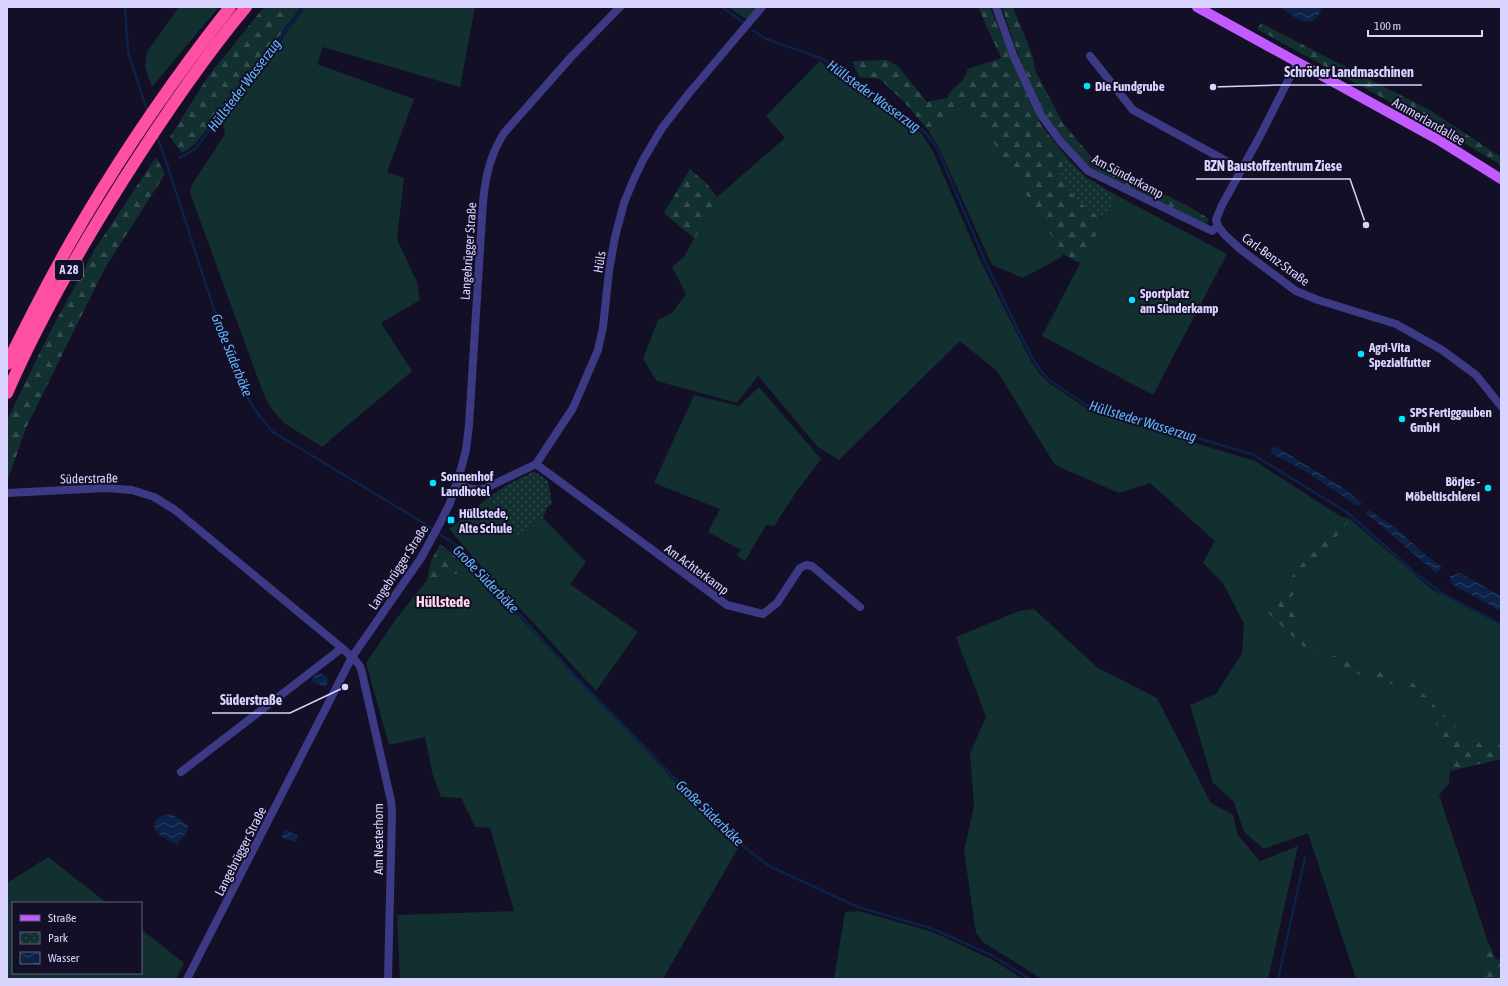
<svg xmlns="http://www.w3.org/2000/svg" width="1508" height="986" font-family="'Asap Condensed',sans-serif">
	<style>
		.green { fill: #12302f }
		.forest { fill: url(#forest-firs) }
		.park { fill: url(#park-dots) }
		.water { fill: url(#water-waves) }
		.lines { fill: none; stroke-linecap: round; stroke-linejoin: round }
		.stream { stroke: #0c2248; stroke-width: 2.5 }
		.minor { stroke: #3d3a85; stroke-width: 8 }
		.major { stroke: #c25bff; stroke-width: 10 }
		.highway { stroke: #ff4fa3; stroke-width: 12 }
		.poi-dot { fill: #00e5ff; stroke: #130f26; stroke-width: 1.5 }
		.labels { text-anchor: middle; stroke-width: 4; stroke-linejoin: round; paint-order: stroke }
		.shield { fill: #130f26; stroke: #9e99be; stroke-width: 1 }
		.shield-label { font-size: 12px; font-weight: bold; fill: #d9d4ff }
		.poi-label { font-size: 13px; font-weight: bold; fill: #d9d4ff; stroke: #130f26; text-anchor: start }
		.street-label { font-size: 13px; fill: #d9d4ff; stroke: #130f26 }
		.water-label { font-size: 14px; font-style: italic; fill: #62b6ff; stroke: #130f26 }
		.quarter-label { font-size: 15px; font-weight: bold; fill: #ffd6f0; stroke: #130f26 }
		.leader { fill: none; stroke: #d9d4ff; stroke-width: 1.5 }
		.callout-dot { fill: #d9d4ff; stroke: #130f26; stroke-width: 1.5 }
		.callout-label { font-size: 14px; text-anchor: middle; font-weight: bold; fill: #d9d4ff; stroke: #130f26; stroke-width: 4; stroke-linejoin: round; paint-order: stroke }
	</style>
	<defs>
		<pattern id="forest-firs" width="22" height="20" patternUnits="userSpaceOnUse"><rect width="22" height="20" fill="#12302f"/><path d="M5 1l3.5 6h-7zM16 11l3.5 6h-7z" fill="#344d4e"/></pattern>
		<pattern id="park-dots" width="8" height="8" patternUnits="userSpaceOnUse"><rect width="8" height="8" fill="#12302f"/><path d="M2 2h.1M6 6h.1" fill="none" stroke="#344d4e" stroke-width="1.8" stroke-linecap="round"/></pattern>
		<pattern id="water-waves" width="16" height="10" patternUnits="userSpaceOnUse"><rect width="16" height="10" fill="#0c2248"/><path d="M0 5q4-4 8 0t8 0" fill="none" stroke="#2f4163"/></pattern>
	</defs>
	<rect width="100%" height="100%" fill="#130f26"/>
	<path class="green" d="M 179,7 L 219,7 L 152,87 L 145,67 L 147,52 Z
		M 306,7 L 475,7 L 460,87 L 323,47 L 317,64 L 414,99 L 387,172 L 404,178 L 397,239 L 417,282 L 420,300 L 381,323 L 412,371 L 322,447 L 284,423 L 270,407 L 264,395 L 190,193 L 191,186 L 225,134 L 222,119 Z
		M 728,7 L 758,7 L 748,20 Z
		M 820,61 L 828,68 L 922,134 L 933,151 L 981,262 L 1032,363 L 1040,374 L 1049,383 L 1092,412 L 1255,461 L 1340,516 L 1265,610 L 1360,675 L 1389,683 L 1415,695 L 1434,720 L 1451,756 L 1449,783 L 1439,795 L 1487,939 L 1481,979 L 1356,979 L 1308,833 L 1264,849 L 1244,832 L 1234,802 L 1213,783 L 1190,705 L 1216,694 L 1242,653 L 1244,624 L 1223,583 L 1203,563 L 1215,541 L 1150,483 L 1119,493 L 1055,465 L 997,371 L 960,341 L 839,460 L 818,447 L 758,376 L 737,403 L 657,381 L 643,359 L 658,320 L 671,314 L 686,294 L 672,267 L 684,257 L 717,197 L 785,138 L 766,116 Z
		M 968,102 L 1063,254 L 1060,258 L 1023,278 L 992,265 L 939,148 L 928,130 L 953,108 Z
		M 1116,195 L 1227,254 L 1153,395 L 1042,336 Z
		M 759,387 L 821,459 L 797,491 L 774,526 L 766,525 L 745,561 L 736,555 L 741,550 L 708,532 L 720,509 L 654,483 L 694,395 L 739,406 Z
		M 488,498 L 519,536 L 543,518 L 586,562 L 570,584 L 638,632 L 596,691 L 481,566 L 449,529 Z
		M 1350,519 L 1433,590 L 1501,625 L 1501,739 L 1473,744 L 1409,679 L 1360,667 L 1327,652 L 1304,633 L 1287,603 Z
		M 475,570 L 738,848 L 663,979 L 400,979 L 397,915 L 514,911 L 490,828 L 475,827 L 461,798 L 441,797 L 433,776 L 425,737 L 389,745 L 366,663 L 396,619 L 427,580 Z
		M 1034,609 L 1098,668 L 1157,698 L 1211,803 L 1233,815 L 1238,835 L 1260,861 L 1298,846 L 1268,979 L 1042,979 L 984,943 L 976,933 L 964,851 L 974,806 L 970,753 L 986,717 L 956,637 L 1019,611 Z
		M 48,857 L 107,903 L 13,903 L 13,973 L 141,973 L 141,929 L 184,963 L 176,979 L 7,979 L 7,883 Z
		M 859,911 L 933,932 L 993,960 L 1023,979 L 834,979 L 845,912 Z"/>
	<path class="forest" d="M 264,7 L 301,7 L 225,108 L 194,145 L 182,153 L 170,137 L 209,75 Z
		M 978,7 L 990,7 L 1009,53 L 1041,125 L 1068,159 L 1063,163 L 1077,200 L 1104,221 L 1080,263 L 1063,254 L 968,102 L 953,108 L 928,130 L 904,102 L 880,79 L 859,77 L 852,61 L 887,60 L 898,66 L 927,102 L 947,98 L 950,92 L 963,80 L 968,69 L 1001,58 Z
		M 1002,7 L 1013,7 L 1033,57 L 1035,70 L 1063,123 L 1093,159 L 1192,208 L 1209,219 L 1206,226 L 1091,168 C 1077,155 1062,141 1052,125 C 1029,89 1015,47 1002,7 Z
		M 1261,23 L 1431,111 L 1501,157 L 1501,165 L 1454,137 L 1257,29 Z
		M 156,157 L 165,174 L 105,268 L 26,428 L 7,482 L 7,420 L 50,332 L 95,249 Z
		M 690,169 L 708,185 L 717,197 L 695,239 L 664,213 Z
		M 1340,516 L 1350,519 L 1287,603 L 1304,633 L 1327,652 L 1360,667 L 1409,679 L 1473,744 L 1501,739 L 1501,759 L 1450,771 L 1451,756 L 1434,720 L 1415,695 L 1389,683 L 1360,675 L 1304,647 L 1265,610 Z
		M 440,544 L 475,570 L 427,580 L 431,561 Z
		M 1487,939 L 1496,960 L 1501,958 L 1501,979 L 1481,979 Z"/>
	<path class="park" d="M 1068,159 L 1086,177 L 1116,195 L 1104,221 L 1077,200 L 1059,176 L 1063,163 Z
		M 534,471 L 548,481 L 552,504 L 547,508 L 543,518 L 519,537 L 488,498 L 505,486 Z"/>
	<path class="water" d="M 1282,7 L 1322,7 L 1318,17 L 1313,21 L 1304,22 L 1281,9 Z
		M 1272,447 L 1278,448 L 1342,487 L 1362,503 L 1357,506 L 1308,473 L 1271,453 Z
		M 1369,510 L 1397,529 L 1428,557 L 1442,567 L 1436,573 L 1366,513 Z
		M 1460,573 L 1501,596 L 1501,610 L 1499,610 L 1453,585 L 1450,580 L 1450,576 Z
		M 320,673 L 325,675 L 328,679 L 327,685 L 324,687 L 313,682 L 312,679 L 316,674 Z
		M 172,814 L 188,825 L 187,833 L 177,844 L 162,837 L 154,829 C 155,817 161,815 172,814 Z
		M 285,829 L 298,836 L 296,842 L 294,842 L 283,838 L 282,836 Z"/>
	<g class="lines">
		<path class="stream" d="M 125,7 L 128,52 L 148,113
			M 722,7 L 744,23
			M 753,30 L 764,38 L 823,59 L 925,132 L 937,148 L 985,261 L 1017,328 L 1032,357 L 1040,370 L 1050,381 L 1088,406 L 1119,417 L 1148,423 L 1254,455 L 1348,513 L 1413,571 L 1443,594 L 1501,624
			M 157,136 L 167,164 L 228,353 L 250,402 L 260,417 L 273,432 L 422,522 L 459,547 L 578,679 L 734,839 L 769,866 L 858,907 L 933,929 L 991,955 L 1030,979
			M 179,158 L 195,149 L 304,7
			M 1278,979 L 1305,857"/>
		<path class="minor" d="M 996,7 L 1014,57 L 1041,115 L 1060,141 L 1088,171 L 1212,231 L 1218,226
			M 1090,56 L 1133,110 L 1241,169
			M 1297,63 L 1260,136 L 1221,207 L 1216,220 L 1218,226 L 1225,235 L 1240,249 L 1296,291 L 1318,300 L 1396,324 L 1442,350 L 1476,375 L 1501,406
			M 536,464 L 727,605 L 763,614 L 777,603 L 800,568 L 806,565 L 812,566 L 860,607
			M 456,484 C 467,488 475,491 486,488 L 536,464 L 573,408 L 598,350 L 603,327 L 609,271 L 615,237 L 624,203 L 633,181 L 643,160 L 662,128 L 690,92 L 762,7
			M 7,493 L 105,488 L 132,490 L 154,497 L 175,510 L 342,648 L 355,660 L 360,666 L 362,673 L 391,801 L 392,813 L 388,979
			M 181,772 L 342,648
			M 187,979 L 352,657 L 421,558 L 440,523 L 450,503 L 461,469 L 466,450 L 469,425 L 483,201 C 486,174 490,156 504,133 L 572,56 L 620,7"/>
		<path class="major" d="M 1197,7 L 1437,139 L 1501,179"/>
		<path class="highway" d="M 7,364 C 31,315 56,266 84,219 C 128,145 177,74 230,7
			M 7,393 C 39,320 79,250 122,182 C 160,122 200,62 246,7"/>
	</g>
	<g class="poi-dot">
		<circle cx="1087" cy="86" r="4"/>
		<circle cx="1132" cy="300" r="4"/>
		<circle cx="1361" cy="354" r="4"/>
		<circle cx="1402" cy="419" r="4"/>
		<circle cx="433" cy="483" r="4"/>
		<circle cx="1488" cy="488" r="4"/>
		<rect x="447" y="516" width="8" height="8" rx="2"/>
	</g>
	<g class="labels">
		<rect class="shield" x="55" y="260" width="28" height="20" rx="3"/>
		<g class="shield-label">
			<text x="69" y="274">A 28</text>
		</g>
		<g class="poi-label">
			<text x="1095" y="91">Die Fundgrube</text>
			<text x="1140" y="298">Sportplatz<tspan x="1140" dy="15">am Sünderkamp</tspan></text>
			<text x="1369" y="352">Agri-Vita<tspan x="1369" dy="15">Spezialfutter</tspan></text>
			<text x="1410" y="417">SPS Fertiggauben<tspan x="1410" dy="15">GmbH</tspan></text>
			<text x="441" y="481">Sonnenhof<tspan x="441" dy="15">Landhotel</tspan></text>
			<text x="1480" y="486" text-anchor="end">Börjes -<tspan x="1480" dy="15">Möbeltischlerei</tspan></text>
			<text x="459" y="518">Hüllstede,<tspan x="459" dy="15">Alte Schule</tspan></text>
		</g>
		<g class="street-label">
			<text transform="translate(1429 121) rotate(30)" y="5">Ammerlandallee</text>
			<text transform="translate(1128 176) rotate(28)" y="5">Am Sünderkamp</text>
			<text transform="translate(468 251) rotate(-86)" y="5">Langebrügger Straße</text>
			<text transform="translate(1276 259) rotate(36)" y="5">Carl-Benz-Straße</text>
			<text transform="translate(599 262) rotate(-81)" y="5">Hüls</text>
			<text transform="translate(89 478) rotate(-1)" y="5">Süderstraße</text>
			<text transform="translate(398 567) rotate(-57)" y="5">Langebrügger Straße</text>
			<text transform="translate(697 569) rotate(36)" y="5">Am Achterkamp</text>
			<text transform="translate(378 839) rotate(-90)" y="5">Am Nesterhorn</text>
			<text transform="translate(240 851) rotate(-63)" y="5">Langebrügger Straße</text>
		</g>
		<g class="water-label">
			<text transform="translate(244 85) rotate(-53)" y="5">Hüllsteder Wasserzug</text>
			<text transform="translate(874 96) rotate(36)" y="5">Hüllsteder Wasserzug</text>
			<text transform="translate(232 355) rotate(68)" y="5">Große Süderbäke</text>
			<text transform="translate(1143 421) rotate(17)" y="5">Hüllsteder Wasserzug</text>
			<text transform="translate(486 579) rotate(46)" y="5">Große Süderbäke</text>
			<text transform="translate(710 813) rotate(44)" y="5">Große Süderbäke</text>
		</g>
		<g class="quarter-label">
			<text x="443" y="607">Hüllstede</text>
		</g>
	</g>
	<path class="leader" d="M1213 87L1276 85H1422M1366 225L1350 179H1196M345 687L290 713H212"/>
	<g class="callout-dot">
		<circle cx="1213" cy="87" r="4"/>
		<circle cx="1366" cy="225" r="4"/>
		<circle cx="345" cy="687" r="4"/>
	</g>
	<g class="callout-label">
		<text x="1349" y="77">Schröder Landmaschinen</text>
		<text x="1273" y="171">BZN Baustoffzentrum Ziese</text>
		<text x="251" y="705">Süderstraße</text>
	</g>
	<rect width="1508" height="986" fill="none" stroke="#d9d4ff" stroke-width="16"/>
	<rect x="12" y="902" width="130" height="72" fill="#130f26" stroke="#625e7d"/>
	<rect x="20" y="915" width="20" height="6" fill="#c25bff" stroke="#625e7d"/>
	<text x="48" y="922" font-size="12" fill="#d9d4ff">Straße</text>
	<rect x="20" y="932" width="20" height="12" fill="url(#park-dots)" stroke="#625e7d"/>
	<text x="48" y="942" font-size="12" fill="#d9d4ff">Park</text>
	<rect x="20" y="952" width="20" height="12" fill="url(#water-waves)" stroke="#625e7d"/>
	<text x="48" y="962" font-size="12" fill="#d9d4ff">Wasser</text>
	<path d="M1368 30v6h114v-6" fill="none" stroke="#d9d4ff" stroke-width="2"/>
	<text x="1374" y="30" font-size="12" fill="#d9d4ff" stroke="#130f26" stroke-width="3" paint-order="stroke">100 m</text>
</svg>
